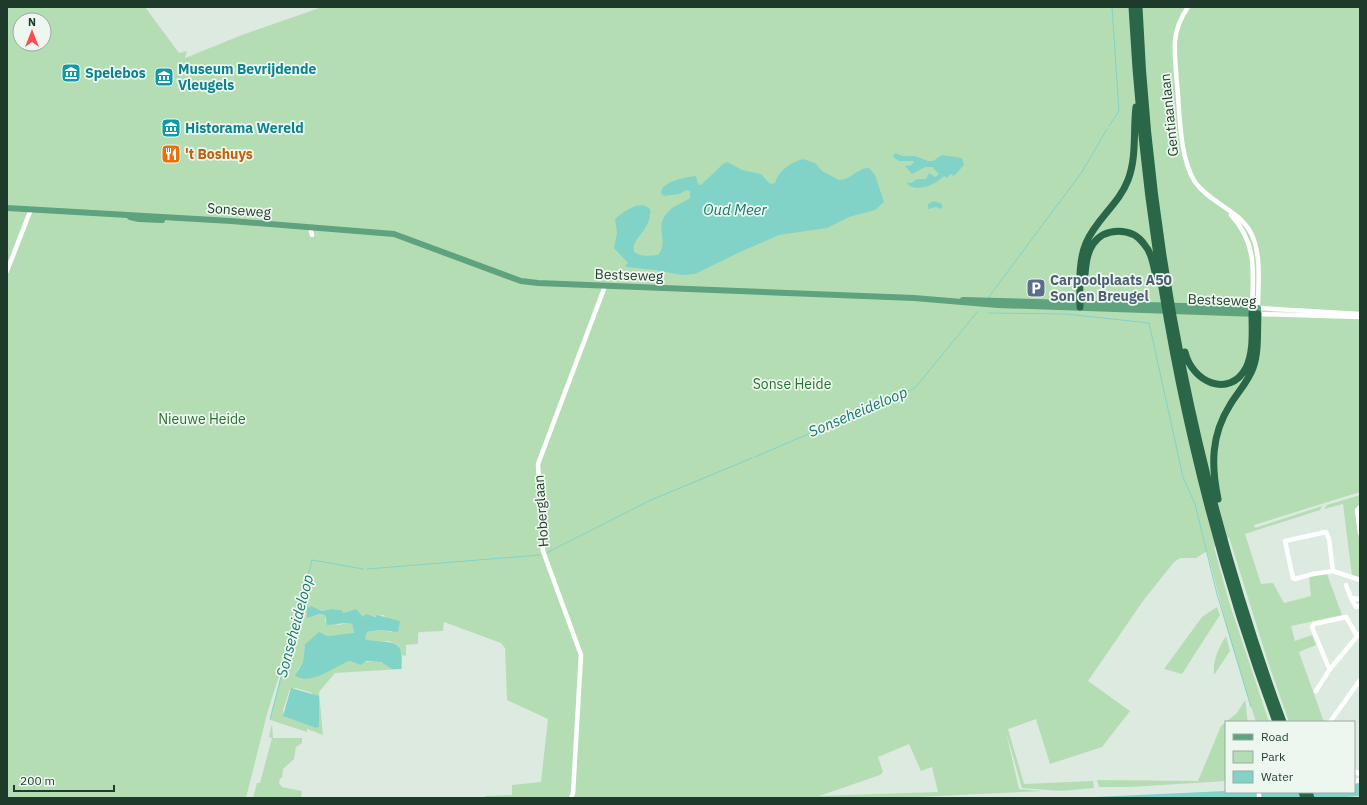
<svg xmlns="http://www.w3.org/2000/svg" width="1367" height="805" font-family="'IBM Plex Sans',sans-serif">
	<style>
		.green { fill: #b5ddb4; fill-rule: evenodd }
		.water { fill: #81d3c8 }
		.lines { fill: none; stroke-linecap: round; stroke-linejoin: round }
		.stream { stroke: #81d3c8; stroke-width: 1 }
		.minor { stroke: #fff; stroke-width: 4.5 }
		.major { stroke: #5fa27e; stroke-width: 6 }
		.highway { stroke: #296748; stroke-width: 7 }
		.labels { text-anchor: middle; stroke-width: 3.5; stroke-linejoin: round; paint-order: stroke }
		.culture-label { font-size: 14px; font-weight: bold; fill: #0d838f; stroke: #edf7ef; text-anchor: start }
		.street-label { font-size: 14px; fill: #1e3a2a; stroke: #edf7ef }
		.food-label { font-size: 14px; font-weight: bold; fill: #c56008; stroke: #edf7ef; text-anchor: start }
		.service-label { font-size: 14px; font-weight: bold; fill: #4e5e75; stroke: #edf7ef; text-anchor: start }
		.park-label { font-size: 14px; fill: #27722e; stroke: #edf7ef }
		.water-label { font-size: 15px; font-style: italic; fill: #16786c; stroke: #edf7ef }
	</style>
	<rect width="100%" height="100%" fill="#ddeae0"/>
	<path class="green" d="M 7,7 L 145,7 L 179,53 L 187,51 L 185,58 L 242,35 L 322,7 L 1360,7 L 1360,492 L 1254,525 L 1255,528 L 1322,506 L 1320,510 L 1245,534 L 1261,584 L 1273,583 L 1284,603 L 1311,596 L 1309,576 L 1327,574 L 1342,615 L 1291,626 L 1295,641 L 1312,635 L 1316,645 L 1299,652 L 1324,722 L 1289,722 L 1268,662 L 1229,537 L 1214,547 L 1229,602 L 1269,722 L 1256,722 L 1228,631 L 1207,551 L 1196,558 L 1180,558 L 1174,562 L 1143,601 L 1088,681 L 1130,711 L 1102,747 L 1050,764 L 1036,719 L 1008,729 L 1024,784 L 1093,781 L 1094,788 L 1061,791 L 1022,788 L 1006,732 L 1019,789 L 1042,791 L 896,798 L 485,798 L 485,796 L 512,795 L 512,785 L 541,782 L 548,719 L 507,700 L 505,648 L 501,643 L 444,622 L 443,631 L 420,632 L 418,633 L 418,644 L 406,645 L 406,656 L 402,655 L 402,669 L 335,673 L 319,692 L 323,735 L 307,729 L 307,732 L 270,720 L 286,654 L 267,714 L 246,798 L 7,798 ZM 20,20 L 44,20 L 44,44 L 20,44 ZM 318,609 L 322,611 L 331,609 L 341,610 L 344,613 L 363,618 L 384,615 L 392,632 L 379,630 L 367,632 L 365,639 L 371,642 L 389,641 L 399,646 L 401,669 C 391,668 387,663 379,662 C 369,660 358,665 350,661 L 329,669 L 297,671 L 303,662 L 305,644 L 319,633 L 327,636 L 354,634 L 352,624 L 346,623 L 339,625 L 325,621 L 325,615 L 320,614 L 315,616 ZM 296,688 L 312,693 L 319,727 L 316,728 L 284,716 L 283,710 L 290,689 ZM 909,744 L 921,771 L 932,767 L 938,792 L 819,796 L 880,775 L 883,772 L 878,757 Z
		M 1360,495 L 1360,505 L 1355,509 L 1360,547 L 1360,577 L 1352,576 L 1343,504 L 1324,509 L 1327,505 Z
		M 1217,607 L 1220,615 L 1182,674 L 1164,669 L 1202,617 Z
		M 1226,636 L 1230,651 L 1214,675 C 1213,659 1218,649 1226,636 Z
		M 1245,700 C 1247,707 1246,714 1248,722 L 1226,722 L 1226,781 L 1130,787 L 1099,787 L 1097,780 L 1198,781 L 1221,726 L 1237,713 Z
		M 272,724 L 273,738 L 302,738 L 302,743 L 296,747 L 294,759 L 283,769 L 282,778 L 280,778 L 279,783 L 282,787 L 302,791 L 301,798 L 253,798 L 257,783 L 260,783 L 272,738 L 269,737 Z"/>
	<path class="water" d="M 895,153 L 903,156 L 915,156 L 928,161 L 933,161 L 942,155 L 962,158 L 964,165 L 954,176 L 950,174 L 947,178 L 944,176 C 935,185 919,192 908,185 L 907,182 L 911,183 L 917,179 L 926,179 L 929,173 L 935,177 L 939,174 L 932,167 L 925,167 L 912,174 L 905,166 L 912,165 L 914,161 L 899,161 L 893,157 Z
		M 803,159 L 815,163 L 822,171 L 839,180 C 851,180 858,167 869,168 L 875,175 L 884,202 L 875,210 L 849,217 L 827,228 L 779,235 L 738,253 L 695,274 L 682,275 L 655,270 L 627,267 L 625,266 L 628,263 L 614,248 L 617,233 L 615,219 C 624,212 639,199 650,209 C 653,230 630,238 634,252 C 641,257 649,256 658,255 C 670,241 653,227 668,212 C 674,205 683,203 690,198 L 690,191 L 686,190 L 680,194 L 664,196 L 661,193 C 662,181 686,177 696,176 L 698,184 L 701,185 L 723,164 L 727,162 L 742,170 L 761,174 L 769,183 L 772,184 L 775,183 C 778,171 791,162 803,159 Z
		M 934,201 L 942,204 L 942,209 L 936,207 L 928,209 L 928,204 Z
		M 311,606 L 322,611 L 331,609 L 341,610 L 344,613 L 356,609 L 363,617 L 366,614 L 375,617 L 377,615 L 400,621 L 398,632 L 379,630 L 367,632 L 365,639 C 374,643 397,639 400,649 C 402,655 401,663 401,669 L 392,669 L 381,662 L 366,661 L 361,665 L 350,661 C 334,666 312,686 295,676 L 303,662 L 305,644 L 319,632 L 327,636 L 354,633 L 352,624 L 346,623 L 327,625 L 325,615 L 320,614 L 307,618 L 307,608 Z
		M 291,688 L 319,696 L 319,727 L 316,728 L 283,716 Z
		M 1360,783 L 1360,796 L 1330,798 L 1073,798 L 1226,791 L 1354,792 L 1354,784 Z"/>
	<g class="lines">
		<path class="stream" d="M 1109,126 L 1119,111 L 1112,7
			M 988,298 L 1082,172 L 1107,129
			M 989,313 L 1066,314 L 1149,323 L 1183,477 L 1195,504 L 1217,594 L 1251,707
			M 755,457 L 915,388 L 978,311
			M 546,553 L 651,500 L 752,458
			M 367,569 L 540,555
			M 270,719 L 312,560 L 363,569"/>
		<path class="minor" d="M 1188,7 C 1181,17 1176,29 1175,41 C 1174,55 1176,70 1177,84 C 1180,113 1179,157 1195,182 C 1210,203 1239,210 1251,233 C 1262,255 1258,284 1258,308 L 1360,314
			M 1231,215 C 1258,244 1253,273 1252,309
			M 310,227 L 312,235
			M 7,271 L 31,209
			M 1258,314 L 1360,317
			M 1360,507 L 1357,510 L 1360,533
			M 1333,571 L 1329,539 L 1326,532 L 1285,541 L 1293,578 L 1295,579 L 1313,574 L 1333,571 L 1360,580
			M 1346,585 L 1351,598 L 1360,599
			M 1351,598 L 1356,607 L 1360,606
			M 1357,636 L 1346,617 L 1314,624 L 1312,627 L 1328,666 L 1330,669 L 1360,633
			M 1316,691 L 1330,669
			M 1330,722 L 1360,680
			M 1354,771 L 1360,774
			M 1354,781 L 1360,780
			M 1259,792 L 1259,798
			M 571,798 L 573,793 L 581,655 L 543,551 L 538,464 L 605,286"/>
		<path class="major" d="M 7,208 L 231,221 L 394,234 L 521,281 L 538,283 L 914,298 L 998,305 L 1258,314 L 1258,308 L 963,300
			M 130,217 L 139,219 L 162,220"/>
		<path class="highway" d="M 1132,7 C 1145,250 1191,493 1276,722
			M 1139,7 C 1149,250 1199,494 1283,722
			M 1085,274 C 1086,264 1087,253 1093,244 C 1105,227 1132,227 1144,244 C 1152,253 1153,265 1156,276
			M 1080,307 C 1080,286 1078,262 1086,243 C 1096,219 1119,204 1128,180 C 1137,156 1133,132 1136,107
			M 1185,352 C 1192,382 1229,399 1246,368 C 1254,351 1252,331 1252,313
			M 1218,499 C 1211,465 1211,435 1230,405 C 1237,393 1248,382 1253,368 C 1259,352 1257,331 1258,314
			M 1302,792 L 1304,798
			M 1309,792 L 1311,798"/>
	</g>
	<defs>
		<g id="museum-square" transform="scale(1)"><rect x="-9" y="-9" width="18" height="18" rx="4" fill="#0f9aa8" stroke="#edf7ef"/><path d="M0-6L6-3V-2H-6V-3ZM-5-1h2V3h-2ZM-1-1h2V3h-2ZM3-1h2V3H3ZM-6 4H6V6H-6Z" fill="#fff"/></g>
		<g id="restaurant-square" transform="scale(1)"><rect x="-9" y="-9" width="18" height="18" rx="4" fill="#e8710a" stroke="#edf7ef"/><path d="M-5-6h1v4h1v-4h1v4h1v-4h1v5L-1.5 .5V6h-2V.5L-5-1ZM5-6V6H3V1.5H1.5Q1.5-4 5-6Z" fill="#fff"/></g>
		<g id="parking-square" transform="scale(1)"><rect x="-9" y="-9" width="18" height="18" rx="4" fill="#5c6f8a" stroke="#edf7ef"/><path d="M-3.5-5.5H1a3.5 3.5 0 0 1 0 7H-1V5.5H-3.5ZM-1-3.4V-.6H.8a1.4 1.4 0 0 0 0-2.8Z" fill="#fff"/></g>
	</defs>
	<g fill-rule="evenodd">
		<use href="#museum-square" x="71" y="73"/>
		<use href="#museum-square" x="164" y="77"/>
		<use href="#museum-square" x="171" y="128"/>
		<use href="#restaurant-square" x="171" y="154"/>
		<use href="#parking-square" x="1036" y="288"/>
	</g>
	<g class="labels">
		<g class="culture-label">
			<text x="178" y="74">Museum Bevrijdende<tspan x="178" dy="16">Vleugels</tspan></text>
			<text x="85" y="78">Spelebos</text>
			<text x="185" y="133">Historama Wereld</text>
		</g>
		<g class="street-label">
			<text transform="translate(1169 115) rotate(-96)" y="5">Gentiaanlaan</text>
			<text transform="translate(239 210) rotate(4)" y="5">Sonseweg</text>
			<text transform="translate(629 275) rotate(2)" y="5">Bestseweg</text>
			<text transform="translate(1222 300) rotate(2)" y="5">Bestseweg</text>
			<text transform="translate(541 511) rotate(-94)" y="5">Hoberglaan</text>
		</g>
		<g class="food-label">
			<text x="185" y="159">'t Boshuys</text>
		</g>
		<g class="service-label">
			<text x="1050" y="285">Carpoolplaats A50<tspan x="1050" dy="16">Son en Breugel</tspan></text>
		</g>
		<g class="park-label">
			<text x="792" y="389">Sonse Heide</text>
			<text x="202" y="424">Nieuwe Heide</text>
		</g>
		<g class="water-label">
			<text x="735" y="215">Oud Meer</text>
			<text transform="translate(858 412) rotate(-23)" y="5">Sonseheideloop</text>
			<text transform="translate(295 626) rotate(-75)" y="5">Sonseheideloop</text>
		</g>
	</g>
	<rect width="1367" height="805" fill="none" stroke="#1e3a2a" stroke-width="16"/>
	<rect x="1225" y="721" width="130" height="72" fill="#edf7ef" stroke="#9aaba0"/>
	<rect x="1233" y="734" width="20" height="6" fill="#5fa27e" stroke="#9aaba0"/>
	<text x="1261" y="741" font-size="12" fill="#1e3a2a">Road</text>
	<rect x="1233" y="751" width="20" height="12" fill="#b5ddb4" stroke="#9aaba0"/>
	<text x="1261" y="761" font-size="12" fill="#1e3a2a">Park</text>
	<rect x="1233" y="771" width="20" height="12" fill="#81d3c8" stroke="#9aaba0"/>
	<text x="1261" y="781" font-size="12" fill="#1e3a2a">Water</text>
	<g transform="translate(32 32)"><circle r="19" fill="#edf7ef" stroke="#9aaba0"/>
	<path d="M0-3L7 15L0 10L-7 15Z" fill="#f94c53"/>
	<text y="-6" font-size="11" font-weight="bold" text-anchor="middle" fill="#1e3a2a">N</text>
	</g>
	<path d="M14 785v6h100v-6" fill="none" stroke="#1e3a2a" stroke-width="2"/>
	<text x="20" y="785" font-size="12" fill="#1e3a2a" stroke="#edf7ef" stroke-width="3" paint-order="stroke">200 m</text>
</svg>
